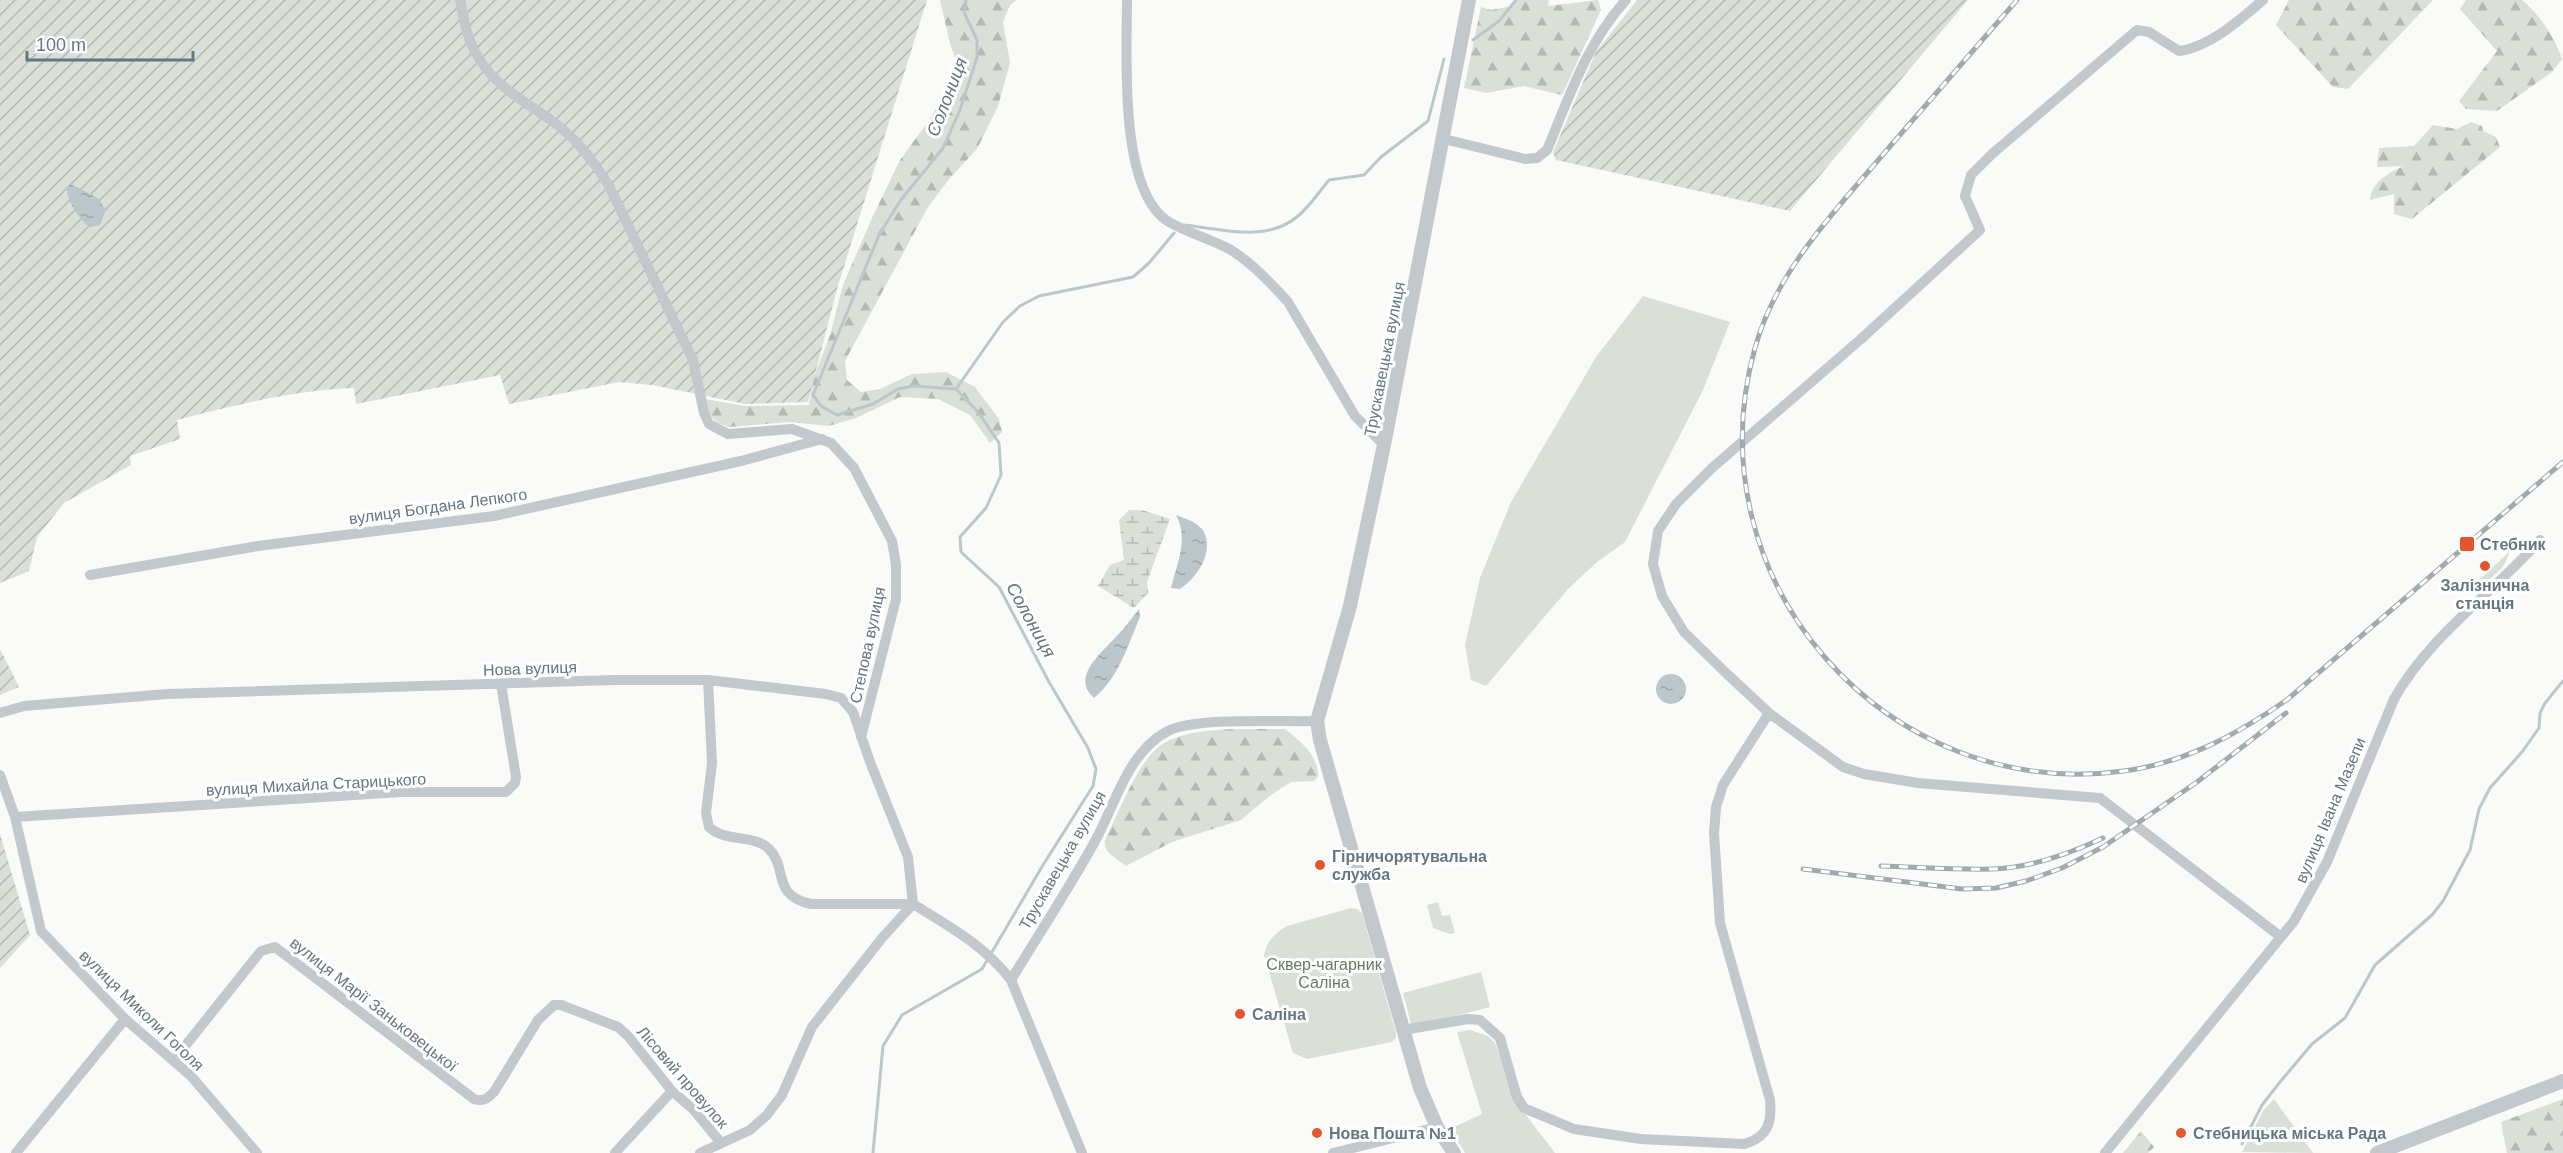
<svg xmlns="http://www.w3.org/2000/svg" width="2563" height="1153" font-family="Helvetica,sans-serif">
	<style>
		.green { fill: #dadfd7 }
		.forest { fill: url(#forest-firs) }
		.wetland { fill: url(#wetland-marsh) }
		.garden { fill: url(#garden-furrows) }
		.water { fill: url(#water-ripples) }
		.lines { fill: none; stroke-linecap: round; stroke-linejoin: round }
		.stream { stroke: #bbc7cb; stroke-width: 3 }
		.minor { stroke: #c3c8cc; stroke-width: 10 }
		.tertiary { stroke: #c3c8cc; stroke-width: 14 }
		.rail-casing { stroke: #a2aab0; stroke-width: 5 }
		.rail { stroke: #fff; stroke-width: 3; stroke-dasharray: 9; stroke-linecap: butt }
		.poi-dot { fill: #e4572e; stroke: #fff; stroke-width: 2 }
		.labels { text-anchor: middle; stroke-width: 6; stroke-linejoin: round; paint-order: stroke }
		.street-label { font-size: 16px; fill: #657683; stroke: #fff }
		.poi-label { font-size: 16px; font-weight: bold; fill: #657683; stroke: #fff; text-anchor: start }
		.park-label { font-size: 16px; fill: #687a64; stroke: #fff }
		.water-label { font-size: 18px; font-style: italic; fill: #60757c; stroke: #fff }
	</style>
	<defs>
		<pattern id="forest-firs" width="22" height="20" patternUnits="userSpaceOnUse" patternTransform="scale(1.5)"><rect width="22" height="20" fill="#dadfd7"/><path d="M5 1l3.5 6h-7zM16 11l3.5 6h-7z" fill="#b4b9b4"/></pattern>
		<pattern id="wetland-marsh" width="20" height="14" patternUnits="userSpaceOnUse" patternTransform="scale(1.5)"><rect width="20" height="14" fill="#dadfd7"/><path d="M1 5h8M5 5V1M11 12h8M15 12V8" fill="none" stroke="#b4b9b4"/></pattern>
		<pattern id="garden-furrows" width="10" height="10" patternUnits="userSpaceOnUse" patternTransform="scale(1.5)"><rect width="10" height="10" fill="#dadfd7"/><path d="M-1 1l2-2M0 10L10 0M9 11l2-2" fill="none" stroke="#b4b9b4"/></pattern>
		<pattern id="water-ripples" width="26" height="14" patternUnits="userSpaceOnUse" patternTransform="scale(1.5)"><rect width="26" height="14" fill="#bbc7cb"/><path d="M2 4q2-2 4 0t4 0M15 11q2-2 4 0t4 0" fill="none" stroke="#9ca6aa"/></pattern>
	</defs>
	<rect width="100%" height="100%" fill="#fafaf8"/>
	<path class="green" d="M 1643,296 L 1730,322 L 1703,390 L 1625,542 L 1597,562 L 1568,589 L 1486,686 L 1471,680 L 1465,645 L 1480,578 L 1511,502 L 1596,357 Z
		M 2509,552 C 2507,568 2485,587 2469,586 L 2487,573 Z
		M 1438,902 L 1442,916 L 1450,915 L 1455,933 L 1450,934 L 1433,928 L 1427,905 Z
		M 1351,908 L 1357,909 L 1362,913 L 1396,1033 L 1396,1038 L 1392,1042 L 1307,1059 L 1293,1053 L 1264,955 C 1267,941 1275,933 1287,926 Z
		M 1481,972 L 1490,1007 L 1412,1028 L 1403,993 Z
		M 1470,1030 L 1488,1036 L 1495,1043 L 1522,1110 L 1555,1153 L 1465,1153 L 1450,1129 L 1482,1114 L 1457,1032 Z
		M 2274,1099 L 2313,1153 L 2242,1152 L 2263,1111 Z"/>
	<path class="forest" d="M 940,0 L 1017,0 L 1010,5 L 1003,22 L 1010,63 L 998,106 L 977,149 L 950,178 L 928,207 L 845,361 L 847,380 L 861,392 L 880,389 L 912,374 L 946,372 L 975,387 L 999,419 L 1002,432 L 990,443 L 970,415 L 938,399 L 900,397 L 856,418 L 829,426 L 790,422 L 729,427 C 710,421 710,416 705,399 L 745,406 L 809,405 L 813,380 L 830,335 L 843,285 L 872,218 L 900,160 L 930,119 L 958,67 L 950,43 Z
		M 1516,0 L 1549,0 L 1548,6 L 1598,0 L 1601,10 L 1562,95 L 1524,86 L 1486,93 L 1464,88 L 1481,7 L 1491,10 L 1512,6 Z
		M 2289,0 L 2433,0 L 2348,89 L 2333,87 L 2276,25 Z
		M 2466,0 L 2522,0 C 2542,18 2553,34 2562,59 L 2552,72 L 2497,111 L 2466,109 L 2459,101 L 2497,51 L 2460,9 Z
		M 2471,122 L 2482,126 L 2483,131 L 2496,137 L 2500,147 L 2412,219 L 2394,214 L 2394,194 L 2370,200 C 2372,181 2388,174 2403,166 L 2377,167 L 2379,148 L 2414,146 L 2433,125 L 2457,129 Z
		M 1285,729 C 1301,742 1319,756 1318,777 L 1314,781 L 1291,782 L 1271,795 L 1241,820 L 1172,842 L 1126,866 C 1117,858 1103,854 1105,840 C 1119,812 1132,776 1153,752 C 1179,723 1249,730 1285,729 Z
		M 2563,1099 L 2563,1153 L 2507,1153 L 2501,1122 Z
		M 2141,1131 L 2154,1147 L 2148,1153 L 2123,1153 Z"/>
	<path class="wetland" d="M 1129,510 L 1142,510 L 1170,519 L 1147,582 L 1148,593 L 1134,608 L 1098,586 L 1110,565 L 1124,560 L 1119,520 Z"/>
	<path class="garden" d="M 0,0 L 927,0 L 837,289 L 808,402 L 745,404 L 652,385 L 619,382 L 509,404 L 500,375 L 356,404 L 354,388 C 295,390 234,405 177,420 L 180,439 L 130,456 L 131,465 L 64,503 L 37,537 L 29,571 L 0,583 Z
		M 1637,0 L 1968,0 L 1790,211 L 1556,160 L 1553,152 L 1596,52 Z
		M 0,649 L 19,687 L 0,695 Z
		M 0,834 L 30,935 L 0,968 Z"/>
	<path class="water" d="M 71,184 L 98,198 L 106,210 L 100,225 L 90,227 C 80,221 66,199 67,188 Z
		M 1176,515 C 1186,519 1198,522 1204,532 C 1214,552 1197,578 1180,589 L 1171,588 C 1177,563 1189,539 1176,515 Z
		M 1139,609 L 1140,617 C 1128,645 1118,679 1094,698 C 1071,678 1100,654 1114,639 C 1123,630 1131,619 1139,609 Z
		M1656 689a15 15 0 1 1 30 0a15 15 0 1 1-30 0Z"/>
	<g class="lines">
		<path class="stream" d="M 1473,40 L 1499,21 L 1516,0
			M 1184,225 C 1222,229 1267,243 1298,216 C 1310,206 1319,192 1329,180 L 1364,175 L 1381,157 L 1428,121 L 1444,59
			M 956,389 L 1003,322 L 1020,306 L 1039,296 L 1133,277 L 1149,263 L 1174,233
			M 2242,1144 L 2262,1105 L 2280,1082 L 2312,1044 L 2345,1018 L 2375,965 L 2432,915 L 2443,901 L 2470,850 L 2479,809 L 2490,788 L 2522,752 L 2539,728 L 2540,713 L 2545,703 L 2563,681
			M 873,1153 L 883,1046 L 902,1015 L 982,969 L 1043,865 L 1093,786 L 1096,769 L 1088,748 L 1049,682 L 999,587 L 961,552 L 960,537 L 986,508 L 1001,475 L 999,443 L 978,412 L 956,389 L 913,386 L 898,389 L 873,404 L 837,415 L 821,406 L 813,395 L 879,235 L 900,201 L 943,148 L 960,110 L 977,57 L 977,40 L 964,12 L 966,0"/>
		<path class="minor" d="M 460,0 C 464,19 467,40 478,57 C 496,87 524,101 551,120 C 576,138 594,161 609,186 L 693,360 L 704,413 L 709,424 L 728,434 L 792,429 L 831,443 L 854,468 L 892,541 L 896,565 L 896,599 L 861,737
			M 1127,0 C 1127,52 1118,192 1169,222 C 1188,233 1211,239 1231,250 C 1252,263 1272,284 1288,302 L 1355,416 L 1384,445
			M 2263,0 C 2240,20 2209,47 2179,51 L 2149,32 L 2137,30 L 1992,154 L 1971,175 L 1965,196 L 1980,230 L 1861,339 L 1712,468 L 1676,504 L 1658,531 L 1653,564 L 1662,596 L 1684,632 L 1726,673 L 1769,713 L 1843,767 L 1864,774 L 1918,783 L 2100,798 L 2281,937
			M 1444,139 L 1525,159 L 1537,158 L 1547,150 C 1569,97 1587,43 1626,0
			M 90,575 L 258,546 L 494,516 L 741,461 L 822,439
			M 708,680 L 712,763 L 706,813 L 709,827 C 726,843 755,834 769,849 C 788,867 771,896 811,904 L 913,904
			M 0,713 L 24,706 L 167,694 L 614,680 L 708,680 L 826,694 L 841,698 L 853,712 L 870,762 L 908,857 L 913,904
			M 0,775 L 15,817 L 41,931 L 125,1019 L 191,1076 L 257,1153
			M 15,817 L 401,792 L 506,792 L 515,783 L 516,777 L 501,684
			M 913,904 C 949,926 985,946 1011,980 L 1082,1153
			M 1011,980 C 1039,934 1068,890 1094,843 C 1115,806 1127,752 1168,731 C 1196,717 1282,722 1317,721
			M 1403,1030 L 1468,1019 L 1480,1020 L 1500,1038 L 1517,1097 L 1524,1108 L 1574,1129 L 1641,1139 L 1744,1144 C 1768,1137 1772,1123 1770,1100 L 1720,923 L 1714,833 L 1716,807 L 1723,785 L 1769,713
			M 174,1060 L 261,951 L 275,947 L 474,1099 C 483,1102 487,1099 494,1092 L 538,1020 L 554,1005 L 561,1005 L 618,1027 L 628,1036 L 672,1091 L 694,1110 L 721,1143
			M 16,1153 L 125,1019
			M 615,1153 L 672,1091
			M 700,1153 L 750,1130 L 767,1115 L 782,1095 L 812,1027 L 882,938 L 913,904
			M 1333,1153 L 1437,1127
			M 2105,1153 L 2294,921 L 2327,862 L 2394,699 C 2430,635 2492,594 2540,540"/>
		<path class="tertiary" d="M 1454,1153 L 1437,1127 L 1420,1088 L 1320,740 L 1317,721 L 1350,606 L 1384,445 L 1469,0
			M 2377,1153 L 2563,1081"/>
		<g class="rail-casing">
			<path id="rail" d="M 2017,0 C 1973,50 1930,101 1886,151 C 1835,211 1776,271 1755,348 C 1690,580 1886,803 2124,771 C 2185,763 2238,734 2288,699 L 2563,462
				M 1881,866 C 1918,867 1955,870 1992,869 C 2029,868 2069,854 2103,838
				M 1803,869 L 1962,889 L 1996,888 L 2026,881 L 2062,868 L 2103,847 L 2197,782 L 2286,713"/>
		</g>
		<use href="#rail" class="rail"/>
	</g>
	<g class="poi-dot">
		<rect x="2459" y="536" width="16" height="16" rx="3"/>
		<circle cx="2485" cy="566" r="6"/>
		<circle cx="1320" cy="865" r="6"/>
		<circle cx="1240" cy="1014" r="6"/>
		<circle cx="1317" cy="1133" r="6"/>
		<circle cx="2181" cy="1133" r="6"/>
	</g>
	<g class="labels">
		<g class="street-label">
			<text transform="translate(1384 359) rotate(-79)" y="6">Трускавецька вулиця</text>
			<text transform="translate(438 506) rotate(-8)" y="6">вулиця Богдана Лепкого</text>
			<text transform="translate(867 645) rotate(-78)" y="6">Степова вулиця</text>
			<text transform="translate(530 668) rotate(-2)" y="6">Нова вулиця</text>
			<text transform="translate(316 784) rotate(-3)" y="6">вулиця Михайла Старицького</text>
			<text transform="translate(2330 810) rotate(-67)" y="6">вулиця Івана Мазепи</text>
			<text transform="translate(1062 860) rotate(-60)" y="6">Трускавецька вулиця</text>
			<text transform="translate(374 1004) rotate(38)" y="6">вулиця Марії Заньковецької</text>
			<text transform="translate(142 1010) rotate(44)" y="6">вулиця Миколи Гоголя</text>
			<text transform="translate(683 1077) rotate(49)" y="6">Лісовий провулок</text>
		</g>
		<g class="poi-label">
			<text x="2480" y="550">Стебник</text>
			<text x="2485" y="591" text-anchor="middle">Залізнична<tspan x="2485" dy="18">станція</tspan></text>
			<text x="1332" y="862">Гірничорятувальна<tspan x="1332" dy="18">служба</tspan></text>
			<text x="1252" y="1020">Саліна</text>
			<text x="1329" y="1139">Нова Пошта №1</text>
			<text x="2193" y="1139">Стебницька міська Рада</text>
		</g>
		<g class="park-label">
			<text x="1324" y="970">Сквер-чагарник<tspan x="1324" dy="18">Саліна</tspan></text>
		</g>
		<g class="water-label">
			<text transform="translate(947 97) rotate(-69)" y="6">Солониця</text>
			<text transform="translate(1031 620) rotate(61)" y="6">Солониця</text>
		</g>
	</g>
	<path d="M27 51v9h166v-9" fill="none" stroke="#657683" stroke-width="3"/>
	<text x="36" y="51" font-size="18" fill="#657683" stroke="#ffffff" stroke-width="4.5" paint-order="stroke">100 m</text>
</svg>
